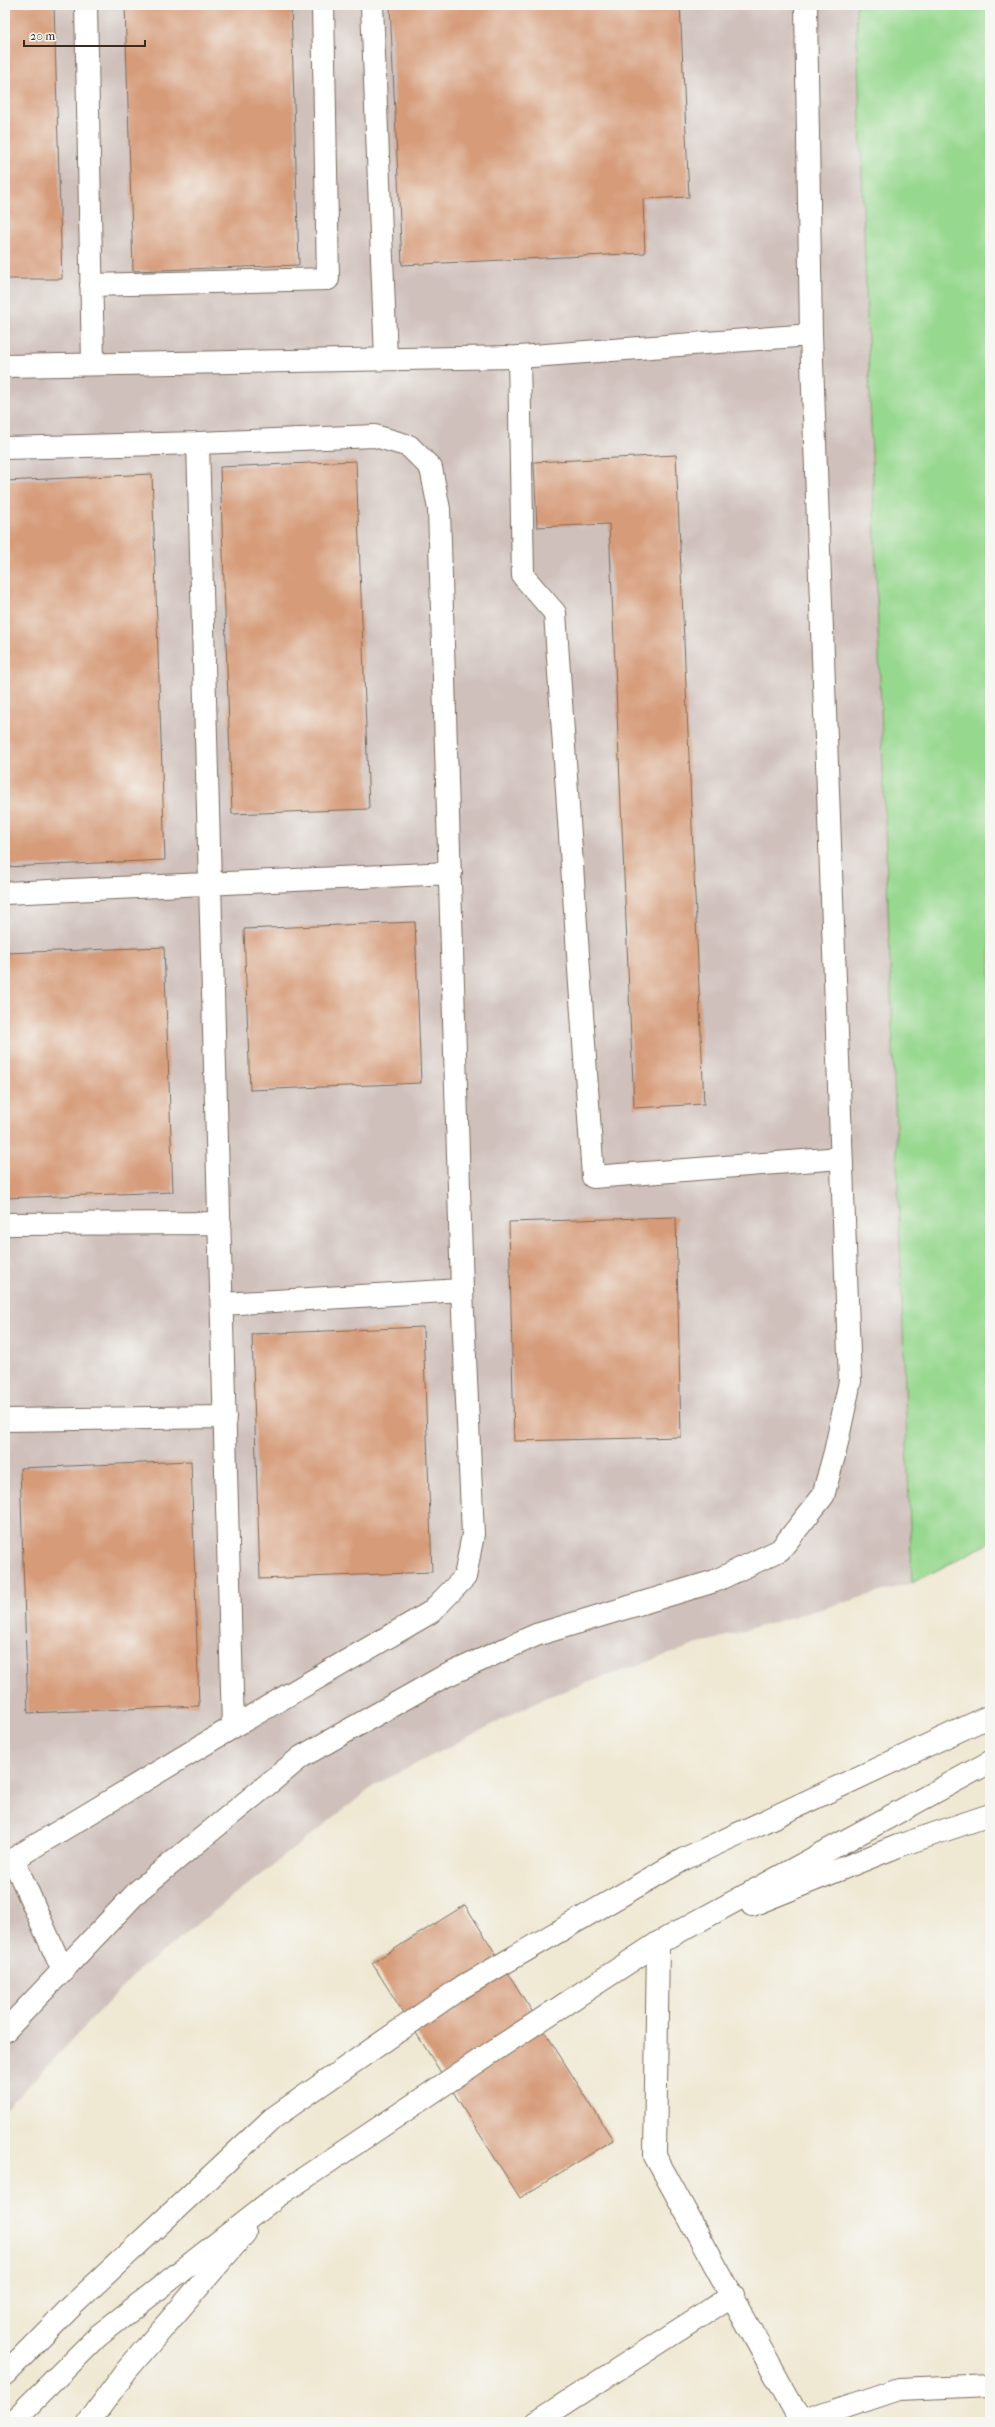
<svg xmlns="http://www.w3.org/2000/svg" width="995" height="2427" font-family="'IM FELL French Canon',serif">
	<style>
		.industrial { fill: #cfc0bb }
		.green { fill: #97d88f; stroke: #698156 }
		.building { fill: #d69b79 }
		.lines { fill: none; stroke-linecap: round; stroke-linejoin: round }
		.minor-casing { stroke: #7a6c5d; stroke-width: 24 }
		.tertiary-casing { stroke: #7a6c5d; stroke-width: 24 }
		.motorway-casing { stroke: #7a6c5d; stroke-width: 24 }
		.minor { stroke: #fff; stroke-width: 22 }
		.tertiary { stroke: #fff; stroke-width: 22 }
		.motorway { stroke: #fff; stroke-width: 22 }
	</style>
	<rect width="100%" height="100%" fill="#f6f6f2"/>
	<filter id="ink" filterUnits="userSpaceOnUse"><feTurbulence type="fractalNoise" baseFrequency=".025" numOctaves="2"/><feDisplacementMap in="SourceGraphic" scale="8" xChannelSelector="R" yChannelSelector="G"/><feConvolveMatrix kernelMatrix="1 2 1 2 8 2 1 2 1" color-interpolation-filters="sRGB"/></filter>
	<filter id="wash" filterUnits="userSpaceOnUse"><feTurbulence type="fractalNoise" baseFrequency=".012" numOctaves="4" result="noise"/><feDisplacementMap in="SourceGraphic" scale="16" xChannelSelector="R" yChannelSelector="G"/><feGaussianBlur stdDeviation="0.9" result="paint"/><feColorMatrix in="noise" values="0 0 0 0 0 0 0 0 0 0 0 0 0 0 0 0 0 1.4 0 .05"/><feComposite in="paint" operator="in"/></filter>
	<g filter="url(#wash)">
		<rect width="100%" height="100%" fill="#efe8d3"/>
		<path class="industrial" d="M 5,5 L 990,5 L 990,1543 L 912,1583 L 695,1645 L 544,1698 L 375,1785 L 139,1970 L 5,2110 Z"/>
		<path class="green" d="M 856,5 L 990,5 L 990,1543 L 912,1583 Z"/>
		<g id="blocks">
			<path class="building" d="M 5,5 L 54,5 L 62,279 L 5,279 Z
				M 125,5 L 291,5 L 299,265 L 133,271 Z
				M 390,5 L 680,5 L 689,197 L 643,199 L 645,253 L 402,265 Z
				M 676,455 L 704,1104 L 634,1108 L 609,524 L 537,527 L 534,462 Z
				M 356,461 L 369,809 L 232,814 L 220,467 Z
				M 152,474 L 165,860 L 5,867 L 5,481 Z
				M 415,922 L 421,1083 L 250,1090 L 244,929 Z
				M 164,947 L 173,1192 L 5,1198 L 5,953 Z
				M 676,1217 L 681,1437 L 514,1441 L 509,1222 Z
				M 423,1327 L 432,1572 L 260,1579 L 252,1334 Z
				M 191,1461 L 199,1706 L 28,1713 L 20,1468 Z
				M 465,1905 L 613,2140 L 520,2198 L 372,1963 Z"/>
		</g>
	</g>
	<g filter="url(#ink)">
		<use href="#blocks" fill-opacity="0" stroke="#7a6c5d" stroke-width="1"/>
		<g class="lines">
			<g class="minor-casing">
				<path id="minor" d="M 86,5 L 93,364
					M 372,5 L 386,359
					M 91,285 L 328,279 L 323,5
					M 519,357 L 523,576 L 555,613 L 593,1177 L 841,1158
					M 198,443 L 233,1727
					M 5,448 L 198,443 L 375,436 L 409,446 L 431,468 L 439,509 L 462,1290 L 473,1534 L 465,1577 L 431,1612 L 233,1727 L 5,1864
					M 5,893 L 451,873
					M 5,1224 L 220,1223
					M 222,1304 L 462,1290
					M 5,1420 L 225,1417
					M 13,1859 L 63,1971
					M 658,1943 L 655,2156 L 801,2422
					M 536,2422 L 733,2295
					M 801,2422 L 899,2389 L 990,2385"/>
			</g>
			<g class="tertiary-casing">
				<path id="tertiary" d="M 5,366 L 519,357 L 811,335
					M 5,2031 L 139,1890 L 301,1757 L 441,1678 L 536,1635 L 715,1581 L 780,1550 L 823,1496 L 835,1452 L 850,1381 L 811,335 L 806,5"/>
			</g>
			<g class="motorway-casing">
				<path id="motorway" d="M 752,1905 L 898,1846 L 990,1815
					M 5,2374 L 73,2305 L 273,2118 L 459,1989 L 684,1859 L 990,1716
					M 12,2422 L 98,2336 L 276,2197 L 498,2048 L 658,1943 L 990,1762
					M 89,2422 L 126,2371 L 245,2233"/>
			</g>
			<use href="#minor" class="minor"/>
			<use href="#tertiary" class="tertiary"/>
			<use href="#motorway" class="motorway"/>
		</g>
	</g>
	<rect width="995" height="2427" fill="none" stroke="#f6f6f2" stroke-width="20"/>
	<path d="M24 40v6h121v-6" fill="none" stroke="#3b2a1e" stroke-width="2"/>
	<text x="30" y="40" font-size="12" fill="#3b2a1e" stroke="#f6f6f2" stroke-width="3" paint-order="stroke">20 m</text>
</svg>
